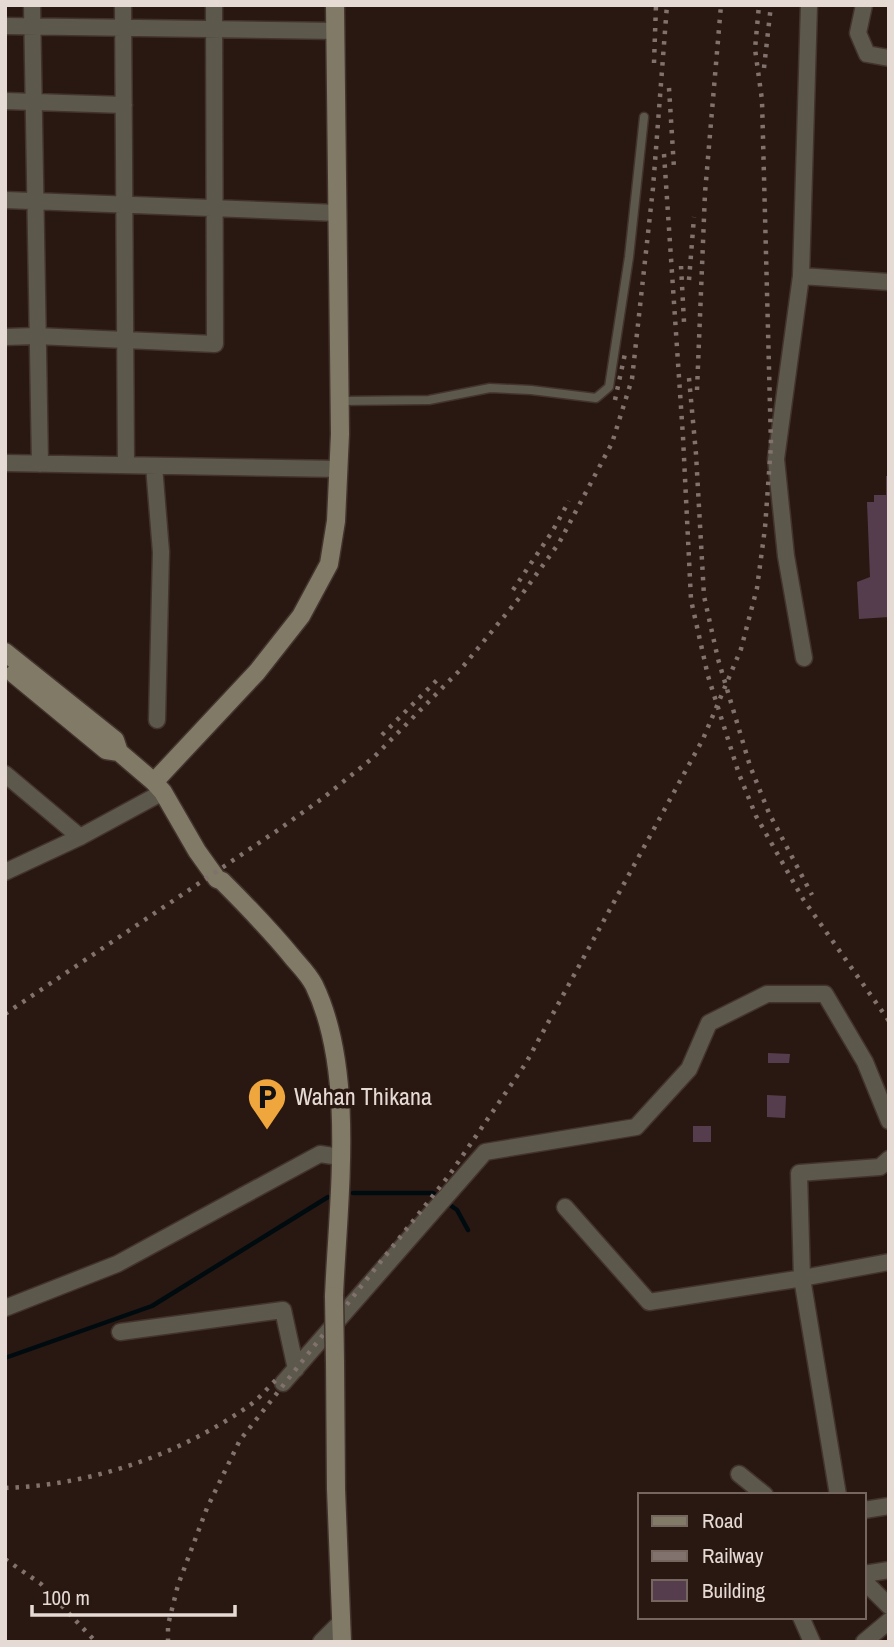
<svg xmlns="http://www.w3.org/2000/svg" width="894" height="1647" font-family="'Archivo Narrow',sans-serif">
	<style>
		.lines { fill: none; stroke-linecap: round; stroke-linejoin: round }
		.stream { stroke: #000b0f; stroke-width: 4.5 }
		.building { fill: #563d4d }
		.service-casing { stroke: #43332d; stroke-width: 11 }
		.minor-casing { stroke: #43332d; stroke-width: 19 }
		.secondary-casing { stroke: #43332d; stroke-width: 21 }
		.service { stroke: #5c584c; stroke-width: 8 }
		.minor { stroke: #5c584c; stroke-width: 16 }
		.secondary { stroke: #817a66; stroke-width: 18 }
		.rail { stroke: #81726d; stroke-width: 4.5; stroke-dasharray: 3.5 7; stroke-linecap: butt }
		.secondary-bridge-casing { stroke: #43332d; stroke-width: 21; stroke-linecap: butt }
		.secondary-bridge { stroke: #817a66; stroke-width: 18 }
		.labels { text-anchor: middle; stroke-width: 7; stroke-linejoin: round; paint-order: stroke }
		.poi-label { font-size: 24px; fill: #e6dad5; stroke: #291812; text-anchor: start }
	</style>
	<rect width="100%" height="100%" fill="#291812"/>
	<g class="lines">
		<path class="stream" d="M 353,1193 L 433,1193 L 457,1210 L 468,1230
			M 5,1358 L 152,1306 L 328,1197"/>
	</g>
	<path class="building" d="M 886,476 L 889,476 L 889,617 L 859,619 L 857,582 L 870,577 L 867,502 L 874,502 L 874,495 L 886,495 Z
		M 768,1053 L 790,1054 L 789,1063 L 768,1063 Z
		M 767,1095 L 786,1096 L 785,1118 L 767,1117 Z
		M 693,1126 L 711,1126 L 711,1142 L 693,1142 Z"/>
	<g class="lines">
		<g class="service-casing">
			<path id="service" d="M 340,401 L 429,400 L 490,388 L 531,390 L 596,398 L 609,387 L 629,257 L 644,117"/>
		</g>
		<g class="minor-casing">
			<path id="minor" d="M 32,5 L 40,464
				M 123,5 L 126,465
				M 864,5 L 858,33 L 867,54 L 889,58
				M 5,26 L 336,31
				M 5,101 L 124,105
				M 5,200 L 338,213
				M 801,276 L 809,5
				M 5,337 L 36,336 L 215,344 L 214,5
				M 5,463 L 339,469
				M 154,466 L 161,552 L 157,720
				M 804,658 L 786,556 L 776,459 L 801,276 L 889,282
				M 5,774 L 80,837
				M 5,872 L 80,837 L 163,792
				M 565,1207 L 649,1302 L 797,1279 L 889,1262
				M 5,1308 L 117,1264 L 320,1154 L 340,1157
				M 120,1332 L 283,1310 L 296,1369
				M 283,1383 L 485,1152 L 636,1127 L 689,1069 L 709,1023 L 767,994 L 825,994 L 865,1062 L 889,1121
				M 739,1474 L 765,1495
				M 838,1495 L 802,1278 L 799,1173 L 880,1167 L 889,1159
				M 864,1510 L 889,1506
				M 864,1574 L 889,1570
				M 864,1581 L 889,1606
				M 801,1617 L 812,1642
				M 321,1642 L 342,1621
				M 864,1642 L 889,1621"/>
		</g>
		<g class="secondary-casing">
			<path id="secondary" d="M 5,652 L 115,740 L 119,752 L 154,782 L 163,792 L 197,851 L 217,879 L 222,881 C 247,906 272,932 294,959 C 301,967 309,975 314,985 C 356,1072 338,1200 334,1296
				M 14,674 L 106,750 L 119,752
				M 154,782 L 257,672 L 301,616 L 329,564 L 336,521 L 340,434 L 335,5
				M 335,1362 L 336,1489 L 342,1642"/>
		</g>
		<use href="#service" class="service"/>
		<use href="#minor" class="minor"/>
		<use href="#secondary" class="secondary"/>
		<path class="rail" d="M 654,63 L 656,5
			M 764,68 L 771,5
			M 669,88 L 674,168
			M 664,154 L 683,437 L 691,600 L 708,676 L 739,774 L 756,816 L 803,899 L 889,1021
			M 681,266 L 684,322
			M 689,280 L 694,217
			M 689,378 L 696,454 L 704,596 L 718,659 L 750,766 L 769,813 L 812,895
			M 697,390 L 705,193 L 721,5
			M 615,400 L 626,349
			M 513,590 L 552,532 L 569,501
			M 382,735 L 439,678
			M 5,1014 L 278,830 L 323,798 L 374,757 L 461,669 L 520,597 L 559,543 L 612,443 L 632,379 L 653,188 L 667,5
			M 5,1488 C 92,1485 179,1455 250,1405 C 261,1397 270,1385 280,1376
			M 5,1559 L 41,1584 L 96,1642
			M 168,1642 L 168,1625 L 178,1585 L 207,1508 L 240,1440 L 450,1174 L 526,1063 L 703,739 L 741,649 L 757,588 L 765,528 L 771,445 L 762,100 L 755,49 L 759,5"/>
		<g class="secondary-bridge-casing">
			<path id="secondary-bridge" d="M 334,1296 L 335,1362"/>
		</g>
		<use href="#secondary-bridge" class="secondary-bridge"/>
	</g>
	<defs>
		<g id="parking-pin" transform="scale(2.0125)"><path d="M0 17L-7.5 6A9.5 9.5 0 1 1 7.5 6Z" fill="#efa73d" stroke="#291812"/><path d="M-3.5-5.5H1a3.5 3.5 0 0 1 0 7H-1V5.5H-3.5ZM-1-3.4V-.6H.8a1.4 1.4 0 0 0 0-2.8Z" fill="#111"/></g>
	</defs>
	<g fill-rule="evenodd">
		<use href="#parking-pin" x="267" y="1097"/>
	</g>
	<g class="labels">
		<g class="poi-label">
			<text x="294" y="1105">Wahan Thikana</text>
		</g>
	</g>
	<rect width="894" height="1647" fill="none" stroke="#e6dad5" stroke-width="14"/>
	<rect x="638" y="1493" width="228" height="126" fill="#291812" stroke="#756660" stroke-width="2"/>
	<rect x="652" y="1516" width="35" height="10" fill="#817a66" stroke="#756660" stroke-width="2"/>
	<text x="702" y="1528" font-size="21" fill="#e6dad5">Road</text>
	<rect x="652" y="1551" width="35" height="10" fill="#81726d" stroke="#756660" stroke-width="2"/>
	<text x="702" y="1563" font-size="21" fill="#e6dad5">Railway</text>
	<rect x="652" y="1580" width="35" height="21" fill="#563d4d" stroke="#756660" stroke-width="2"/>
	<text x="702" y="1598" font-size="21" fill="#e6dad5">Building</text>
	<path d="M32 1605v10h203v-10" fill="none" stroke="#e6dad5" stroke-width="3.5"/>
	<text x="42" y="1605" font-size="21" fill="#e6dad5" stroke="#291812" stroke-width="5" paint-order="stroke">100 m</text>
</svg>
